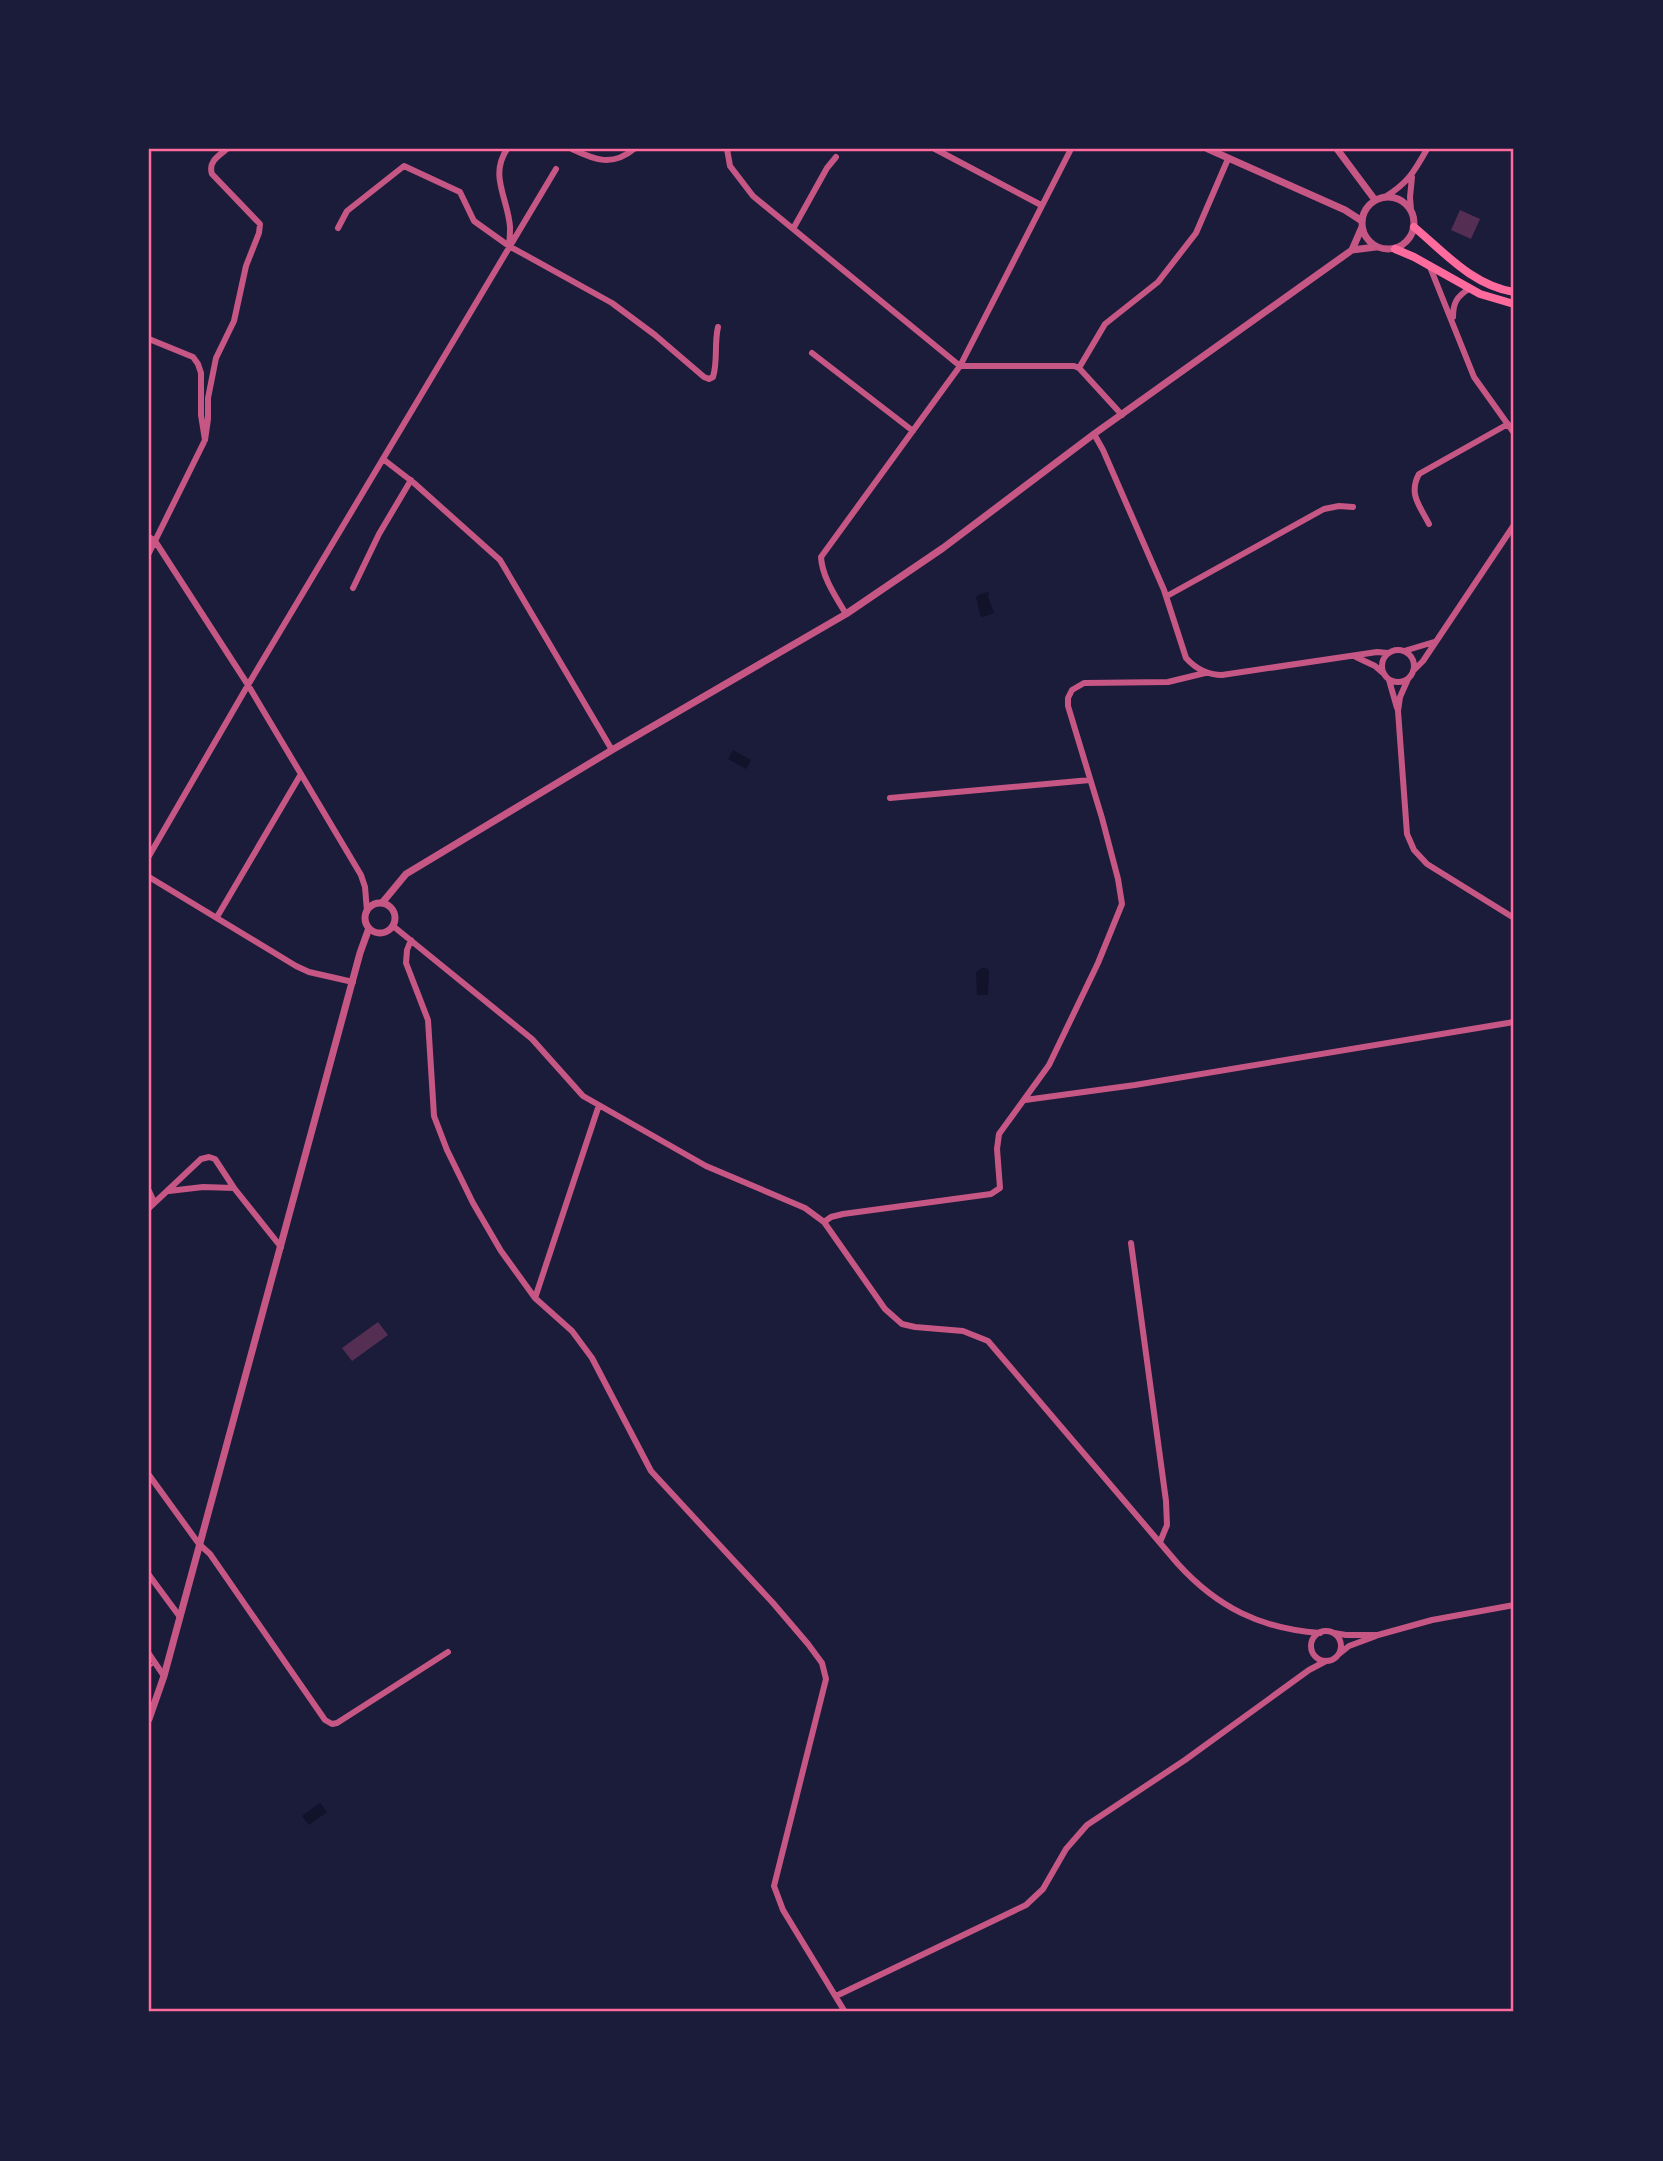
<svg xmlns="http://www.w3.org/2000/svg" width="1663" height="2161" font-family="Commissioner,sans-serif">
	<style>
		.water { fill: #12122b }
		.building { fill: #542f53 }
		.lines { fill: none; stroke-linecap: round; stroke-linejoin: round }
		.service { stroke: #c65784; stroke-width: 2.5 }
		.minor { stroke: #c65784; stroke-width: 6 }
		.tertiary { stroke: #c65784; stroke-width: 7 }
		.secondary { stroke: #ff6b9d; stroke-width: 8 }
		.neatline { fill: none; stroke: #ff6b9d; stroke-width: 2.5 }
	</style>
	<rect width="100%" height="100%" fill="#1b1b3a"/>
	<path class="water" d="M 989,592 L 988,597 L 994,613 L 983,617 L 980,615 L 976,597 L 980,594 Z
		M 733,750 L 751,760 L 746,769 L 728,759 Z
		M 982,968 L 986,968 L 989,971 L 988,995 L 977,995 L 976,972 Z
		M 320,1803 L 327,1812 L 309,1825 L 302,1816 Z"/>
	<path class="building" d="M 1460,210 L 1480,219 L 1471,239 L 1451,230 Z
		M 378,1322 L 388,1335 L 352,1361 L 342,1348 Z"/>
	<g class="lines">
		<path class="service" d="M 149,1667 L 155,1663"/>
		<path class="minor" d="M 507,149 C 489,176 508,198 510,227 C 510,232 510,238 509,244
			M 572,149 C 595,160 612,167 634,149
			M 727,149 L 730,166 L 753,196 L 960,366 L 1074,366 L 1079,368 L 1122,415
			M 935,149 L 1041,205
			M 1385,197 C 1408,183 1414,172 1427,149
			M 1411,210 L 1410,197 L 1412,177
			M 338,228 L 347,211 L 404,166 L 460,192 L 474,221 L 509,246 L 612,303 L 655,335 L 704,377 L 709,379 L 713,377 C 718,361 714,344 718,327
			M 793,229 L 827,168 L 836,157
			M 1430,267 L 1474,377 L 1514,433
			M 1453,317 C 1453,303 1457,296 1469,289
			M 149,339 L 193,357 L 198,364 L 201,373 L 201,415 L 205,440 L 149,553
			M 812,353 L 913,431
			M 1079,368 L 1105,324 L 1158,282 L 1196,233 L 1228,159
			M 1094,434 L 1103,450 L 1164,590 L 1186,658 C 1196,669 1207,675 1222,675 L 1377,652 L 1388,653
			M 205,440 L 208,419 L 208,398 L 216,358 L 234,321 L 246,266 L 259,233 L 260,224 L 212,174 C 208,162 218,156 227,149
			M 383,459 L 414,483 L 500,560 L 612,750
			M 1429,524 C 1420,506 1408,494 1419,474 L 1508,424
			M 149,537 L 155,541 L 248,685 L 361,875 L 365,887 L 367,911
			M 353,588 L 379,534 L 411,480
			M 1167,596 L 1324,509 L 1339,506 L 1353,507
			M 846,614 C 836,597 822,577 821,557 L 960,366 L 1071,149
			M1382 666a16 16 0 1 1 32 0a16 16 0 1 1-32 0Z
			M 1404,651 L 1434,642
			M 1356,657 L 1375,666 L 1383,673
			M 1413,671 L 1423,661 L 1514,525
			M 1408,679 L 1400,697 L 1398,711 L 1407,834 L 1414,850 L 1427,864 L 1514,918
			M 1389,680 L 1397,708
			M 890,798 L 1090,780
			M 149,856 L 248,685 L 556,169
			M 149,877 L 296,966 L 309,972 L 353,982
			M 217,917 L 301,774
			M 393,926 L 532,1039 L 583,1096 L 706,1166 L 805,1208 L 824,1222 L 885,1309 L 902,1324 L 915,1327 L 963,1331 L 988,1341 L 1178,1564 C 1217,1607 1261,1629 1320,1633
			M 411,940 L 407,950 L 406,963 L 428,1020 L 434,1116 L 447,1150 L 473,1203 L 501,1251 L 535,1298 L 572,1331 L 592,1358 L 651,1471 L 773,1603 L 808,1644 L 822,1663 L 826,1679 L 774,1886 L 783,1910 L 845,2012
			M 1025,1100 L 1135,1085 L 1514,1022
			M 149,1191 L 154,1202
			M 169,1191 L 203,1187 L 234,1188
			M 149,1208 L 201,1159 L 209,1157 L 215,1159 L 234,1188 L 281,1247
			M 824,1222 L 831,1217 L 843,1214 L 991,1194 L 1000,1188 L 997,1149 L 999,1134 L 1049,1065 L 1098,963 L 1122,904 L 1118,879 L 1102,818 L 1068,706 L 1068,698 L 1072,690 L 1084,683 L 1168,682 L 1205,673
			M 1131,1243 L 1166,1501 L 1167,1525 L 1160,1542
			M 535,1298 L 599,1105
			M 149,1475 L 199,1544 L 210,1554 L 325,1720 L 332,1724 L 337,1723 L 448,1652
			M 149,1575 L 180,1617
			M1311 1646a15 15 0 1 1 30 0a15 15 0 1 1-30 0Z
			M 1334,1633 L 1346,1635 L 1378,1635 L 1432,1620 L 1514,1605
			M 149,1654 L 164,1676
			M 1339,1654 L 1349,1646 L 1376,1636
			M 836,1996 L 1026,1905 L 1043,1889 L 1066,1849 L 1087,1825 L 1185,1760 L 1309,1670 L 1326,1661"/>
		<path class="tertiary" d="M 1208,149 L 1345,210 L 1362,221
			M 1337,149 L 1375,200
			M1362 223a26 26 0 1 1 52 0a26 26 0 1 1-52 0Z
			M 1352,250 L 1362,227
			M 382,903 L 406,874 L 612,750 L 846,614 L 943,548 L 1094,434 L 1352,250 L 1376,247
			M365 918a15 15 0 1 1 30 0a15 15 0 1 1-30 0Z
			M 149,1719 L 164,1676 L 360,953 L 369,928"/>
		<path class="secondary" d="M 1414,227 C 1445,253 1472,285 1514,292
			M 1395,249 L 1414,257 L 1480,294 L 1514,304"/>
	</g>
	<rect width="1663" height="2161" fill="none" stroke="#1b1b3a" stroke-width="301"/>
	<rect x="150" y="150" width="1362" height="1860" class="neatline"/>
</svg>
